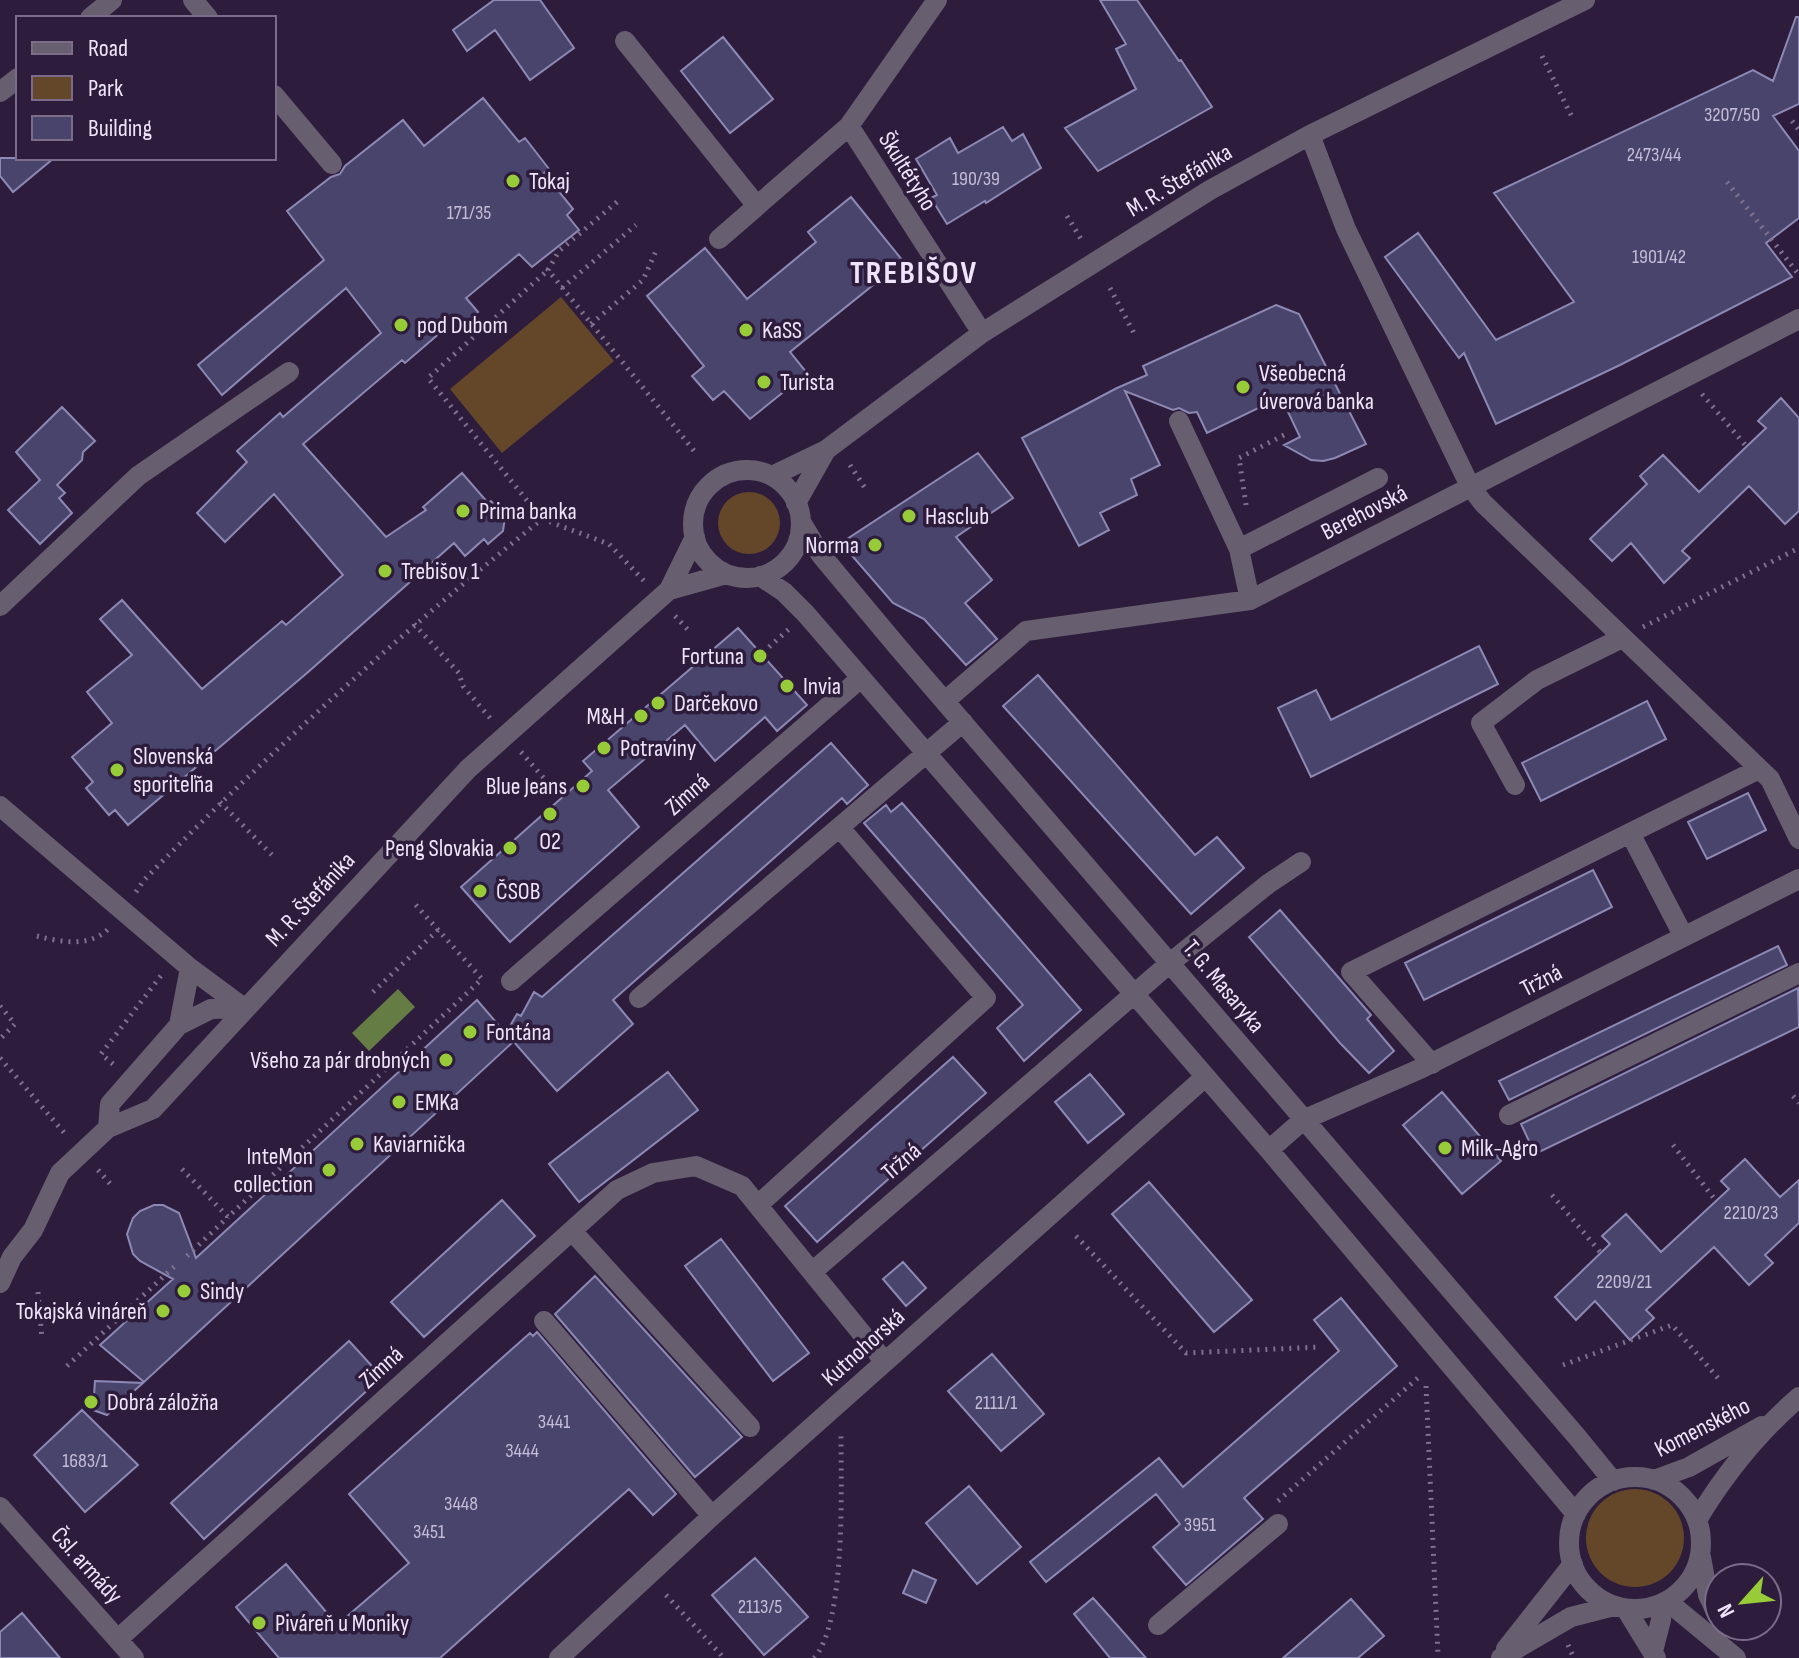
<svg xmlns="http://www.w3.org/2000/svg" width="1799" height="1658" font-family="'Sofia Sans Condensed',sans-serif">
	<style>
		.green { fill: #644728 }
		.water { fill: #657c45 }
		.building { fill: #48446b; stroke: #8c89b4; stroke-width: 2 }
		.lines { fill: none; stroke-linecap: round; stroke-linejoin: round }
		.path { stroke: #7f708d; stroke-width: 5; stroke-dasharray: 2 6; stroke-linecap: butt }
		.minor { stroke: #675f70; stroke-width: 20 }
		.poi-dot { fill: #97cc38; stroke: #2e1c3d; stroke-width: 3 }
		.labels { text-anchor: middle; stroke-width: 7; stroke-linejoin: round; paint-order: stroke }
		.number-label { font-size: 20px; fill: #c5bcd7 }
		.street-label { font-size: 24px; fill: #efe4fb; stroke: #2e1c3d }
		.poi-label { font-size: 24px; fill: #efe4fb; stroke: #2e1c3d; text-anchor: start }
		.district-label { font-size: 32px; font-weight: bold; letter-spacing: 2px; fill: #efe4fb; stroke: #2e1c3d }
	</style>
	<rect width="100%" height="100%" fill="#2e1c3d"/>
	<path class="green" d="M 561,297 L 614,361 L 502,453 L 450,389 Z
		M718 523a31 31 0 1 1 62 0a31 31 0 1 1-62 0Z
		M1586 1538a49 49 0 1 1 98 0a49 49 0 1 1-98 0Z"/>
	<path class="water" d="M 398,989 L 415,1007 L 369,1051 L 352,1033 Z"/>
	<path class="building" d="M 494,0 L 540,0 L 574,48 L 530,80 L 495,30 L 467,51 L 453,30 Z
		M 1100,0 L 1137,0 L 1179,61 L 1181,60 L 1212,107 L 1098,171 L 1065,128 L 1136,89 L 1116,49 L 1126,44 Z
		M 1796,17 L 1799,17 L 1799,104 L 1773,116 L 1799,151 L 1799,218 L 1766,243 L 1792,277 L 1620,365 L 1496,424 L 1464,353 L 1459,358 L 1385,257 L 1418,233 L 1496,340 L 1574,302 L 1494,193 L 1753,70 L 1773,81 Z
		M 723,37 L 773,99 L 730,133 L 681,71 Z
		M 483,98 L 519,142 L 525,138 L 549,169 L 544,173 L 573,209 L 567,215 L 579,230 L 532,267 L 519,254 L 466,298 L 478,312 L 461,327 L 455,320 L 405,363 L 402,360 L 303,444 L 386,537 L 426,510 L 423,507 L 462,473 L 488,503 L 491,501 L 505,517 L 503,531 L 488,544 L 484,539 L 465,556 L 454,543 L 307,673 L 128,825 L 115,810 L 109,815 L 86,788 L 93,782 L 72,757 L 112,723 L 87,692 L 132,655 L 100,619 L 122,600 L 202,689 L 282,621 L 286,625 L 343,575 L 274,494 L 225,542 L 197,513 L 247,462 L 237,451 L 280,413 L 283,417 L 381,333 L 346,288 L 222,395 L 198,365 L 324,260 L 287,211 L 331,177 L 340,174 L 345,166 L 403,120 L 424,146 Z
		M 1003,127 L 1012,141 L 1023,134 L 1041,168 L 986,203 L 985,201 L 947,224 L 931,198 L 937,195 L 916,159 L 950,138 L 958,153 Z
		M 0,158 L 54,158 L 13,192 L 0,176 Z
		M 851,197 L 903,261 L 790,352 L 807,373 L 750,419 L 724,391 L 713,400 L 692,376 L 704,366 L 647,296 L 705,248 L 747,299 L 816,242 L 808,232 Z
		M 1276,305 L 1299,314 L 1366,444 L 1335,458 L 1323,461 L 1311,460 L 1284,445 L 1300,437 L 1281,397 L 1207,433 L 1197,412 L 1189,413 L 1179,408 L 1173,410 L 1125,391 L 1160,465 L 1131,479 L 1137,495 L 1100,513 L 1109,530 L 1079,546 L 1022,438 L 1117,388 L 1147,375 L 1143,366 Z
		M 1781,398 L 1799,418 L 1799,511 L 1785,524 L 1749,486 L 1682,551 L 1690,558 L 1664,583 L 1631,543 L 1612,561 L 1590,539 L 1647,484 L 1640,476 L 1663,455 L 1699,492 L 1766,428 L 1758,421 Z
		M 62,407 L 95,441 L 83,452 L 82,460 L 57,485 L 65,493 L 59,498 L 72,513 L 40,544 L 8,510 L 40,480 L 16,452 Z
		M 978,453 L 1013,498 L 956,537 L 992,580 L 965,603 L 997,639 L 966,665 L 924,619 L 893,603 L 841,543 Z
		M 738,628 L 807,705 L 777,731 L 765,717 L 715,761 L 685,725 L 608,790 L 639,827 L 510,942 L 461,887 L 592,771 L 583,761 Z
		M 1479,646 L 1498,684 L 1311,777 L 1278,708 L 1316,690 L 1331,720 Z
		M 1038,675 L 1195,855 L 1217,837 L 1244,868 L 1191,914 L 1003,706 Z
		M 1647,701 L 1666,739 L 1541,801 L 1522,763 Z
		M 831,743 L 868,785 L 847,804 L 842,798 L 613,1000 L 633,1024 L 557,1091 L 506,1033 L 517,1014 L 521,1016 L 534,992 L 542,997 Z
		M 1748,793 L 1766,830 L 1707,859 L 1688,822 Z
		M 902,803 L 1081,1010 L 1024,1061 L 997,1028 L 1023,1005 L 864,823 L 886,805 L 891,812 Z
		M 1593,870 L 1612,907 L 1424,1000 L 1405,963 Z
		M 1280,910 L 1371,1015 L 1367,1019 L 1394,1051 L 1369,1073 L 1340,1043 L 1249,937 Z
		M 1778,946 L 1787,965 L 1509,1100 L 1499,1081 Z
		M 1798,988 L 1799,1027 L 1535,1154 L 1521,1124 Z
		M 477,1000 L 513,1042 L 144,1382 L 100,1345 L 173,1279 L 140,1261 L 133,1254 L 127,1234 L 133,1218 L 140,1211 L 154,1205 L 163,1205 L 179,1213 L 196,1258 Z
		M 953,1057 L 986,1093 L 817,1242 L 785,1206 Z
		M 668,1072 L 698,1110 L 579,1202 L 549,1164 Z
		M 1090,1074 L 1124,1114 L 1088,1143 L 1055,1102 Z
		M 1442,1092 L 1501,1161 L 1462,1194 L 1403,1125 Z
		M 1745,1159 L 1780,1197 L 1799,1180 L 1799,1223 L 1765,1255 L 1773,1263 L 1749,1285 L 1714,1247 L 1646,1310 L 1654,1318 L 1630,1340 L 1595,1301 L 1576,1320 L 1555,1297 L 1610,1244 L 1602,1236 L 1626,1214 L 1661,1252 L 1729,1189 L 1721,1181 Z
		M 1149,1182 L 1252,1300 L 1214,1332 L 1112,1214 Z
		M 502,1200 L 535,1236 L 424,1337 L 391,1302 Z
		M 721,1239 L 809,1353 L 773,1381 L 685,1266 Z
		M 903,1262 L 926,1288 L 906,1306 L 883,1279 Z
		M 595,1276 L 742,1437 L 695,1477 L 555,1314 Z
		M 1341,1298 L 1397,1366 L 1244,1498 L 1263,1519 L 1186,1585 L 1153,1547 L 1180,1524 L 1156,1494 L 1046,1582 L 1030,1562 L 1159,1458 L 1183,1487 L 1339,1351 L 1314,1320 Z
		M 537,1332 L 676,1494 L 653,1515 L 629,1489 L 440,1658 L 279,1658 L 236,1607 L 286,1564 L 337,1625 L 409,1563 L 349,1494 L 530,1333 L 533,1336 Z
		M 349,1341 L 382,1377 L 204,1539 L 171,1503 Z
		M 992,1354 L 1044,1414 L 1001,1451 L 948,1391 Z
		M 95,1381 L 143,1383 L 107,1415 L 93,1410 Z
		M 82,1410 L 138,1465 L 85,1512 L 34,1455 Z
		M 969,1486 L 1021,1547 L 977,1584 L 926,1523 Z
		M 755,1558 L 808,1617 L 764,1655 L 712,1595 Z
		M 913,1570 L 936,1580 L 926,1603 L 903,1593 Z
		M 1093,1598 L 1110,1617 L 1146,1658 L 1110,1658 L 1074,1614 Z
		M 1351,1599 L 1384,1636 L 1358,1658 L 1283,1658 Z
		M 22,1613 L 60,1658 L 0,1658 L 0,1632 Z"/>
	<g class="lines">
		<path class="path" d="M 1542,56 L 1572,117
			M 1792,121 L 1799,130
			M 1727,182 L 1799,275
			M 617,202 L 559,251 L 548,270 L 695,452
			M 1067,216 L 1081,239
			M 562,288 L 636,225
			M 1110,288 L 1136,337
			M 591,324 L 643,280 L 656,251
			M 1702,394 L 1747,447
			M 850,465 L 867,491
			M 1246,505 L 1239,458 L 1288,433
			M 542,519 L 428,378 L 548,270
			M 675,616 L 691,633
			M 414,624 L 459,673 L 463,686 L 490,718
			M 1643,627 L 1799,548
			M 769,647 L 789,629
			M 521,752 L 549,784
			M 220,802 L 274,857
			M 136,892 L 144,880 C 269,752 402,632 542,519 L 609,544 L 646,583
			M 37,936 C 60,942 91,948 109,928
			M 373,992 L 438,930
			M 0,1006 L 15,1024 L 0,1039
			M 0,1058 L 67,1136
			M 113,1064 L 101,1054 L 163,973
			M 1793,1096 L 1799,1103
			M 1673,1145 L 1716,1201
			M 182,1169 L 228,1217 L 482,979 L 414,903
			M 98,1170 L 113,1187
			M 1552,1195 L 1601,1253
			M 1076,1236 L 1186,1353 L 1321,1347
			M 187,1256 L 228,1217
			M 38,1292 L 42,1339
			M 1563,1365 L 1672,1325 L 1718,1378
			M 67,1366 L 176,1265
			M 1426,1386 L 1438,1655
			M 1278,1501 L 1419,1377
			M 666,1595 L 724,1658
			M 1568,1645 L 1574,1658
			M 814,1658 C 846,1623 841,1486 841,1436"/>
		<path class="minor" d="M 193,0 L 208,18
			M 90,18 L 112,0
			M 625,41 L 757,206
			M 0,92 L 18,78
			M 274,95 L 332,164
			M 849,126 L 982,333
			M 1310,135 L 1346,229 L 1470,486 L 1483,503 L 1770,779 L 1799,839
			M 719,239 L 849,126 L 937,0
			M 1179,421 L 1239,549 L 1250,600
			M693 524a54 54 0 1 1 108 0a54 54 0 1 1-108 0Z
			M 772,476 L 826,450 L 982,333 L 1210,190 L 1310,135 L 1585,0
			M 796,503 L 826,450
			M 801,522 L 821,555 L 897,646 L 1578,1438 L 1613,1481
			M 1239,549 L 1378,478
			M 760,576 L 784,592 L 806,614 L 1269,1150 L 1576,1514
			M 669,590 L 726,574
			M 0,606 L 138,476 L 289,372
			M 945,701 L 1026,631 L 1250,600 L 1799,319
			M 1515,785 L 1481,723 L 1537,680 L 1622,638
			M 0,806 L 190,968 L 244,1008
			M 1630,833 L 1759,769
			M 511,981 L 861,678
			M 639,998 L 963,722
			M 179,1025 L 211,1009 L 244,1008
			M 1432,1064 L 1351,972 L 1630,833 L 1684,937
			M 1509,1115 L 1799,973
			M 108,1128 L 110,1104 L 179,1025 L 190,968
			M 1269,1150 L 1303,1120 L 1422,1068 L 1799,879
			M 758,1205 L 986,998 L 840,828
			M 572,1231 L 750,1427
			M 812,1272 L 1170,963 L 1268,884 L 1301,862
			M 0,1283 L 12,1257 L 33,1230 L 60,1173 L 108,1128 L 153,1109 L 468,769 L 669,590 L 695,537
			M 544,1321 L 712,1516
			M1569 1543a66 66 0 1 1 132 0a66 66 0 1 1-132 0Z
			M 1654,1480 L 1689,1467 L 1762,1426
			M 0,1507 L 134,1658
			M 1697,1520 C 1724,1475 1759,1432 1799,1397
			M 1701,1557 L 1708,1595 L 1719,1618
			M 1667,1601 L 1736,1658
			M 1626,1609 L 1656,1658
			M 1158,1625 L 1278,1524
			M 118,1639 L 617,1190 L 653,1173 L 696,1166 L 742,1186 L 885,1362
			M 1506,1649 L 1573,1564
			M 1653,1651 L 1661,1620 L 1662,1604
			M 559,1658 L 712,1516 L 1204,1078
			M 1501,1658 L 1571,1617 L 1614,1606"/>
	</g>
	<g class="poi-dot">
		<circle cx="513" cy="181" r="8"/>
		<circle cx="401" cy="325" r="8"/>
		<circle cx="746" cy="330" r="8"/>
		<circle cx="764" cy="382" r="8"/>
		<circle cx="1243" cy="387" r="8"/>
		<circle cx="463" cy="511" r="8"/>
		<circle cx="909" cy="516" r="8"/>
		<circle cx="875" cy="545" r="8"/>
		<circle cx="385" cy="571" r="8"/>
		<circle cx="760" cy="656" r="8"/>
		<circle cx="787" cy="686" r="8"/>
		<circle cx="658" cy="703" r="8"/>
		<circle cx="641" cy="716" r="8"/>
		<circle cx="604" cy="748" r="8"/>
		<circle cx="117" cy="770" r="8"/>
		<circle cx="583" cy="786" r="8"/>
		<circle cx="550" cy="814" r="8"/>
		<circle cx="510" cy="848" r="8"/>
		<circle cx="480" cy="891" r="8"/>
		<circle cx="470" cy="1032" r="8"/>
		<circle cx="446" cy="1060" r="8"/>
		<circle cx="399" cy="1102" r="8"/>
		<circle cx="357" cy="1144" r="8"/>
		<circle cx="1445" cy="1148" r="8"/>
		<circle cx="329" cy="1170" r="8"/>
		<circle cx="184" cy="1291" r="8"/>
		<circle cx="163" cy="1311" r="8"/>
		<circle cx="91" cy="1402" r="8"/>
		<circle cx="259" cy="1623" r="8"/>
	</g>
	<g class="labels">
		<g class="number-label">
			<text x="1732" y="121">3207/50</text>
			<text x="1654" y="161">2473/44</text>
			<text x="976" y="185">190/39</text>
			<text x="469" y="219">171/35</text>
			<text x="1659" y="263">1901/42</text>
			<text x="1751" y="1219">2210/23</text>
			<text x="1624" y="1288">2209/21</text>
			<text x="996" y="1409">2111/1</text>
			<text x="554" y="1428">3441</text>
			<text x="522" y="1457">3444</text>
			<text x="85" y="1467">1683/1</text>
			<text x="461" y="1510">3448</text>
			<text x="1200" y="1531">3951</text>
			<text x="429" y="1538">3451</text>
			<text x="760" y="1613">2113/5</text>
		</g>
		<g class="street-label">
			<text transform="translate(908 171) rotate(58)" y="8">Škultétyho</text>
			<text transform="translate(1179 180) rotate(-31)" y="8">M. R. Štefánika</text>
			<text transform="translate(1364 512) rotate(-27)" y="8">Berehovská</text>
			<text transform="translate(687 794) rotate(-41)" y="8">Zimná</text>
			<text transform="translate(310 899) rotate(-47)" y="8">M. R. Štefánika</text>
			<text transform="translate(1541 980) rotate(-27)" y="8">Tržná</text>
			<text transform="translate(1224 986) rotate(50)" y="8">T. G. Masaryka</text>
			<text transform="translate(901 1161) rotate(-41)" y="8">Tržná</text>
			<text transform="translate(863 1347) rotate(-42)" y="8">Kutnohorská</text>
			<text transform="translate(381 1367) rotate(-42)" y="8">Zimná</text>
			<text transform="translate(1702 1427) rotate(-27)" y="8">Komenského</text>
			<text transform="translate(87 1565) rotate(48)" y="8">Čsl. armády</text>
		</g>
		<g class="poi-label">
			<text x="529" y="189">Tokaj</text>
			<text x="417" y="333">pod Dubom</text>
			<text x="762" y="338">KaSS</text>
			<text x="1259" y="381">Všeobecná<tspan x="1259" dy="28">úverová banka</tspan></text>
			<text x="780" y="390">Turista</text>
			<text x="479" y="519">Prima banka</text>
			<text x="925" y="524">Hasclub</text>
			<text x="859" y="553" text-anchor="end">Norma</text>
			<text x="401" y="579">Trebišov 1</text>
			<text x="744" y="664" text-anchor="end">Fortuna</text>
			<text x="803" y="694">Invia</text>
			<text x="674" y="711">Darčekovo</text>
			<text x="625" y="724" text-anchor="end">M&amp;H</text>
			<text x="620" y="756">Potraviny</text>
			<text x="133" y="764">Slovenská<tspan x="133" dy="28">sporiteľňa</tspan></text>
			<text x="567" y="794" text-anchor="end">Blue Jeans</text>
			<text x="550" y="849" text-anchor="middle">O2</text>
			<text x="494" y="856" text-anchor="end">Peng Slovakia</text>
			<text x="496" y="899">ČSOB</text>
			<text x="486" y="1040">Fontána</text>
			<text x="430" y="1068" text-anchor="end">Všeho za pár drobných</text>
			<text x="415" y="1110">EMKa</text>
			<text x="373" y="1152">Kaviarnička</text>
			<text x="1461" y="1156">Milk-Agro</text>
			<text x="313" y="1164" text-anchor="end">InteMon<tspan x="313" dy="28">collection</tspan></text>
			<text x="200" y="1299">Sindy</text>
			<text x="147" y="1319" text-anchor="end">Tokajská vináreň</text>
			<text x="107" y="1410">Dobrá záložňa</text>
			<text x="275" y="1631">Piváreň u Moniky</text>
		</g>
		<g class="district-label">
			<text x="914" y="283">TREBIŠOV</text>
		</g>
	</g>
	<rect x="16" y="16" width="260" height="144" fill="#2e1c3d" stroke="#7b6c89" stroke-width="2"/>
	<rect x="32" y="42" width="40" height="12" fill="#675f70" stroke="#7b6c89" stroke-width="2"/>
	<text x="88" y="56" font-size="24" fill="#efe4fb">Road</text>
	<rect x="32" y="76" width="40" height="24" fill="#644728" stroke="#7b6c89" stroke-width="2"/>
	<text x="88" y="96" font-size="24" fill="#efe4fb">Park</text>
	<rect x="32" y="116" width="40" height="24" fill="#48446b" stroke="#7b6c89" stroke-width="2"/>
	<text x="88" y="136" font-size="24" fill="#efe4fb">Building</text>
	<g transform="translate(1743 1602) rotate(243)"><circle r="38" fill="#2e1c3d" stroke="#7b6c89" stroke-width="2"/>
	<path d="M0-6L14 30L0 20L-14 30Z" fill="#97cc38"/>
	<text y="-12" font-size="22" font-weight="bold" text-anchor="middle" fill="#efe4fb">N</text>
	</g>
</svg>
